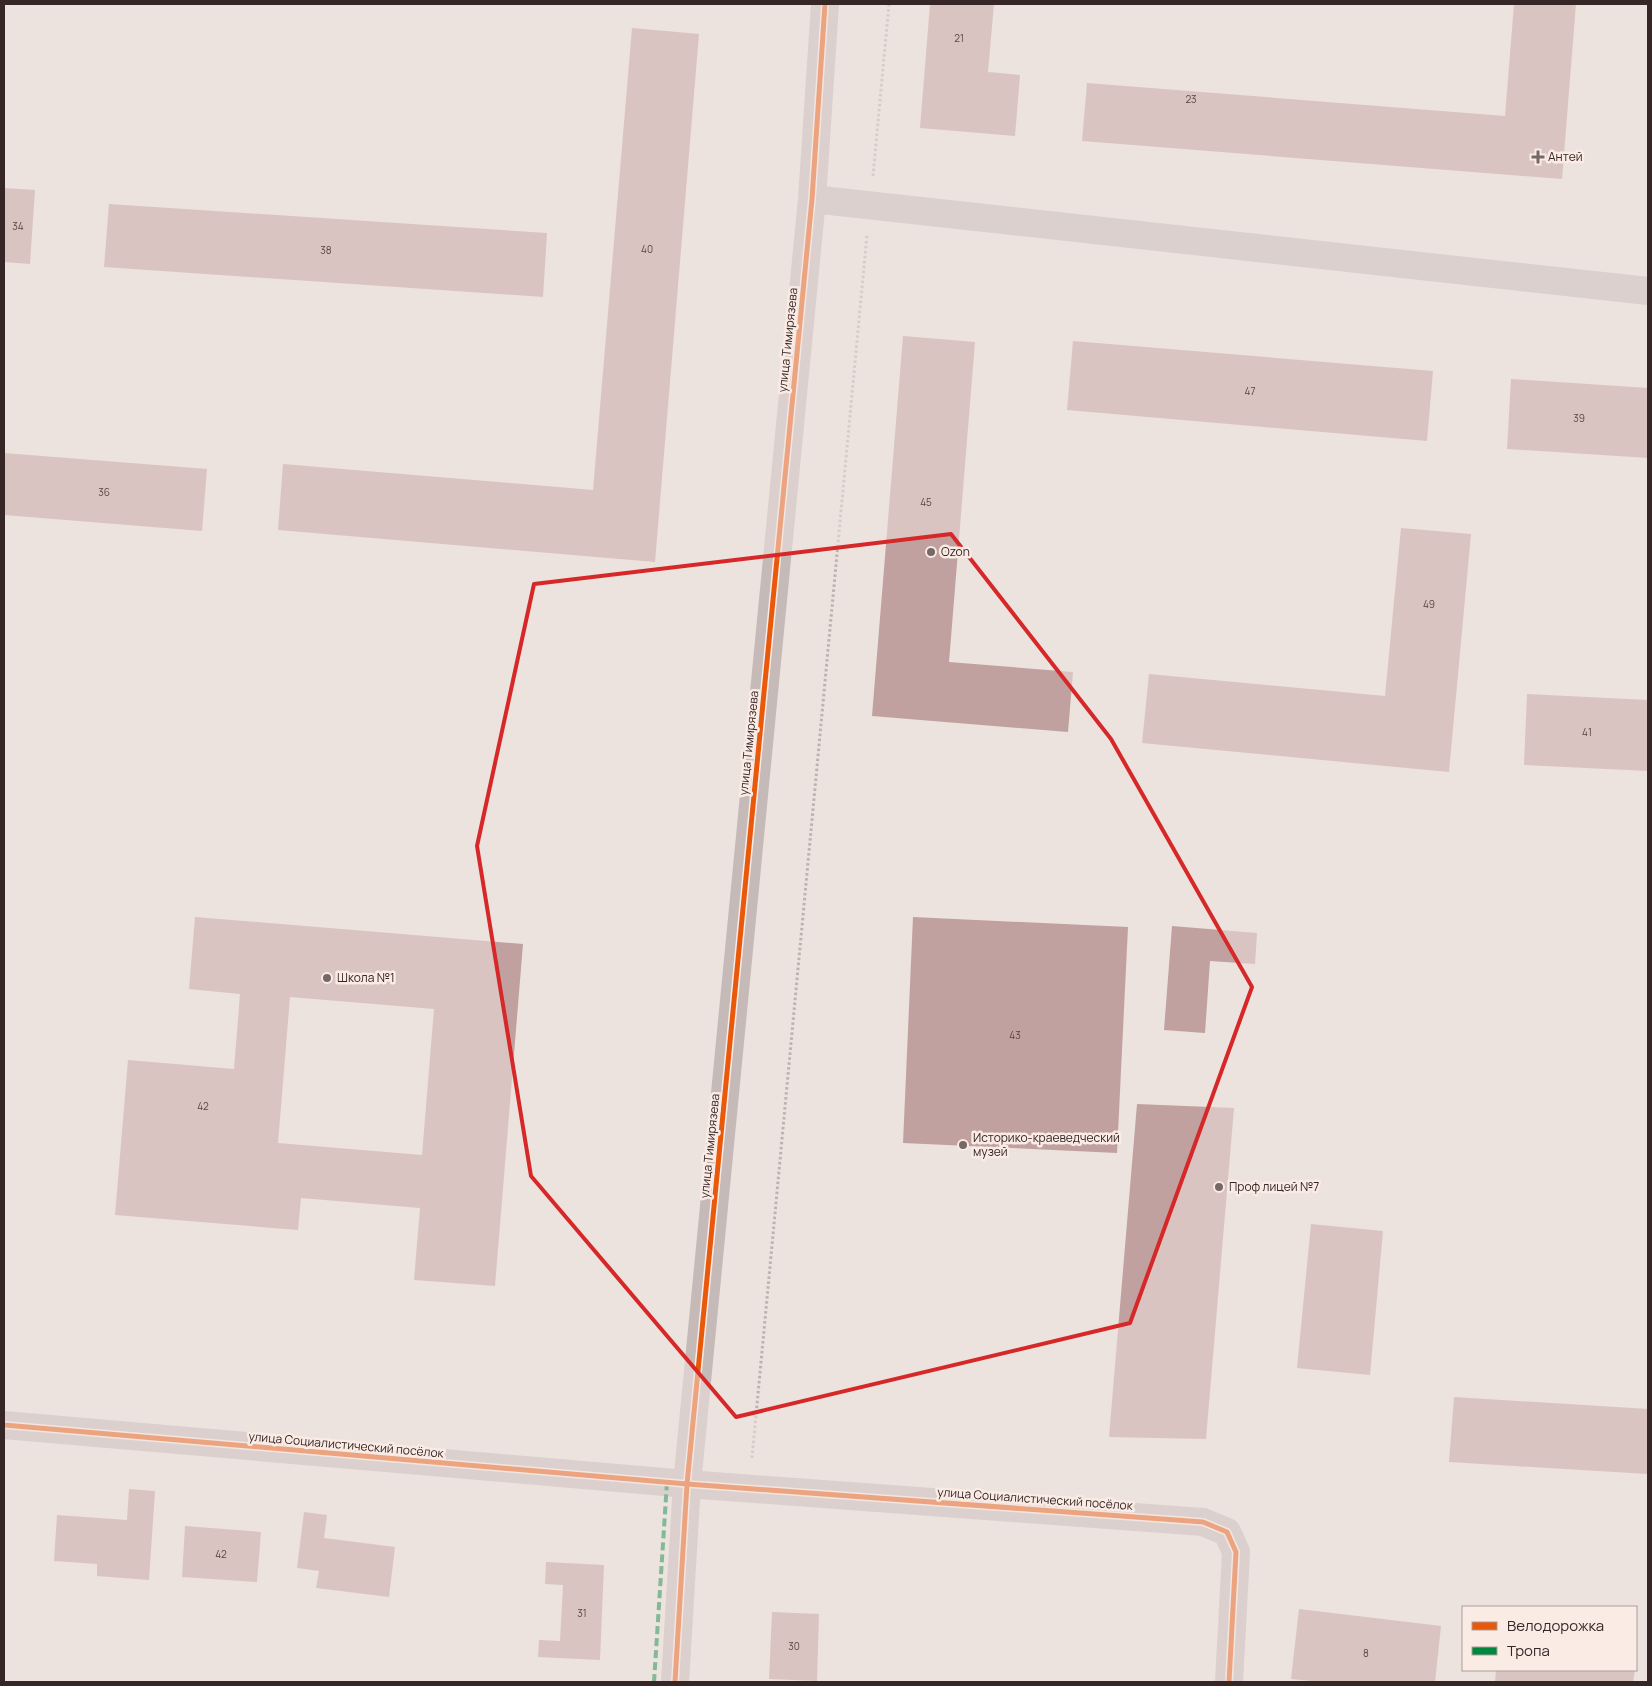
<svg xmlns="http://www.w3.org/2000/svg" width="1652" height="1686" font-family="Manrope,sans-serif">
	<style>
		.building { fill: #c1a19f; fill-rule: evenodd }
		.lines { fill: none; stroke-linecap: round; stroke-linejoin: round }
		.path { stroke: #beb2b0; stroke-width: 3; stroke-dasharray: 2.5 2.5; stroke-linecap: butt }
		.minor { stroke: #c5bab8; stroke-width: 28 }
		.quiet { stroke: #00873e; stroke-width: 4; stroke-dasharray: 8 4; stroke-linecap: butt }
		.cycleway-casing { stroke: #faebe5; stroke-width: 8 }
		.cycleway { stroke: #e8590c; stroke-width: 5 }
		.marked { fill: none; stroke: #d62828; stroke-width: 4; stroke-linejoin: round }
		.poi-dot { fill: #766866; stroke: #faebe5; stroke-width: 2 }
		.labels { text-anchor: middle; stroke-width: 5; stroke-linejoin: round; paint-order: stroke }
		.number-label { font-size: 10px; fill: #594644 }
		.poi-label { font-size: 12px; fill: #362726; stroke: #faebe5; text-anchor: start }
		.street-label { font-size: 12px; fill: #362726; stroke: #faebe5 }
	</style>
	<rect width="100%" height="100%" fill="#ece2de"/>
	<path class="building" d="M 930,4 L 994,4 L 988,72 L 1020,75 L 1015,136 L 920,128 Z
		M 1514,4 L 1576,4 L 1562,179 L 1082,141 L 1087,83 L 1505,116 Z
		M 632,28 L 699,34 L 655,562 L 278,530 L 283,464 L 593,490 Z
		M 4,188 L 35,190 L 30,264 L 4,262 Z
		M 109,204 L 547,233 L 543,297 L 104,267 Z
		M 903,336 L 975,342 L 949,662 L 1073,672 L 1068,732 L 872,716 Z
		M 1073,341 L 1433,371 L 1427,441 L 1067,410 Z
		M 1511,379 L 1648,388 L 1648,458 L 1507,449 Z
		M 4,453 L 207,469 L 202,531 L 4,515 Z
		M 1401,528 L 1471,534 L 1449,772 L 1142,743 L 1149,674 L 1385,696 Z
		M 1527,694 L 1648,700 L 1648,771 L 1524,765 Z
		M 195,917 L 523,944 L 495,1286 L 414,1280 L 420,1208 L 301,1198 L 298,1230 L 115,1215 L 128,1060 L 234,1069 L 240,994 L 189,989 ZM 290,997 L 434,1009 L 422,1155 L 278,1143 Z
		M 913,917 L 1128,927 L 1117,1153 L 903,1143 Z
		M 1172,926 L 1257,933 L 1255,964 L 1210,961 L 1205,1033 L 1164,1030 Z
		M 1137,1104 L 1234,1108 L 1206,1439 L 1109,1437 Z
		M 1311,1224 L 1383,1231 L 1370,1375 L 1297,1368 Z
		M 1454,1397 L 1648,1409 L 1648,1474 L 1449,1462 Z
		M 129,1489 L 155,1491 L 149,1580 L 97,1576 L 97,1564 L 54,1561 L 57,1515 L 127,1520 Z
		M 304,1512 L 327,1515 L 324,1538 L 395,1547 L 389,1597 L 316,1588 L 319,1571 L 297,1568 Z
		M 185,1526 L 261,1532 L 257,1582 L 182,1577 Z
		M 546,1562 L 604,1565 L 600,1660 L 538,1657 L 539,1640 L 560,1641 L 563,1585 L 545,1584 Z
		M 1299,1609 L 1441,1626 L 1435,1682 L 1321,1682 L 1291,1679 Z
		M 772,1612 L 819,1614 L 817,1681 L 769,1679 Z
		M 1496,1670 L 1635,1670 L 1633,1682 L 1495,1682 Z"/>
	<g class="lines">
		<path class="path" d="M 873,176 L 889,4
			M 752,1458 L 867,235"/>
		<path class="minor" d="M 812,199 L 1648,291
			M 4,1425 L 687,1484 L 1203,1522 L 1227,1532 L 1236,1552 L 1229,1682
			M 675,1682 L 687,1484 L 812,199 L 825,4"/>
		<path class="quiet" d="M 654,1682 L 667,1482"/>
		<g class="cycleway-casing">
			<path id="cycleway" d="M 4,1425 L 687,1484 L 1203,1522 L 1227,1532 L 1236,1552 L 1229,1682
				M 675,1682 L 687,1484 L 812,199 L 825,4"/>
		</g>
		<use href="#cycleway" class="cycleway"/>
	</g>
	<path d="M0 0H1652V1686H0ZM 951,534 L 1111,739 L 1252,987 L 1130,1323 L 736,1417 L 531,1176 L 477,846 L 534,584 Z" fill="#ece2de" fill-opacity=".55" fill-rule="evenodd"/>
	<path class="marked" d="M 951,534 L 1111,739 L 1252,987 L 1130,1323 L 736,1417 L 531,1176 L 477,846 L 534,584 Z"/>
	<g class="poi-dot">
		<path d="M1535.5 149.5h5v5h5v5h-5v5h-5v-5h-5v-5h5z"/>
		<circle cx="931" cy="552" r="5"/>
		<circle cx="327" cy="978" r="5"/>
		<circle cx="963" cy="1145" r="5"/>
		<circle cx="1219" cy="1187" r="5"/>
	</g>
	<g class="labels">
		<g class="number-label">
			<text x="959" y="42">21</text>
			<text x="1191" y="103">23</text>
			<text x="18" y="230">34</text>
			<text x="647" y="253">40</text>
			<text x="326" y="254">38</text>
			<text x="1250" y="395">47</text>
			<text x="1579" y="422">39</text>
			<text x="104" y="496">36</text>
			<text x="926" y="506">45</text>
			<text x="1429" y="608">49</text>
			<text x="1587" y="736">41</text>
			<text x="1015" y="1039">43</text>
			<text x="203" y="1110">42</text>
			<text x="221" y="1558">42</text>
			<text x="582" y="1617">31</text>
			<text x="794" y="1650">30</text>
			<text x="1366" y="1657">8</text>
		</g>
		<g class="poi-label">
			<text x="1548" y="161">Антей</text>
			<text x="941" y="556">Ozon</text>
			<text x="337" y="982">Школа №1</text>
			<text x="973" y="1142">Историко-краеведческий<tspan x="973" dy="14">музей</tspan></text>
			<text x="1229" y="1191">Проф лицей №7</text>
		</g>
		<g class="street-label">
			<text transform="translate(788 340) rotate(-84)" y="4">улица Тимирязева</text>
			<text transform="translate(749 743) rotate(-84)" y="4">улица Тимирязева</text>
			<text transform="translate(710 1146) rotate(-84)" y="4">улица Тимирязева</text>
			<text transform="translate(346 1445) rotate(5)" y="4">улица Социалистический посёлок</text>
			<text transform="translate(1035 1499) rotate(4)" y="4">улица Социалистический посёлок</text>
		</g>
	</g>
	<rect width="1652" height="1686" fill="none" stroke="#362726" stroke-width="10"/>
	<rect x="1462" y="1606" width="175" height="65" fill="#faebe5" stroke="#ac9d99"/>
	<rect x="1472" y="1622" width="25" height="8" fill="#e8590c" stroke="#ac9d99"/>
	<text x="1507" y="1631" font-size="15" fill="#362726">Велодорожка</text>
	<rect x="1472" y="1647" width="25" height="8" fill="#00873e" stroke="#ac9d99"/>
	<text x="1507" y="1656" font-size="15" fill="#362726">Тропа</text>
</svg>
